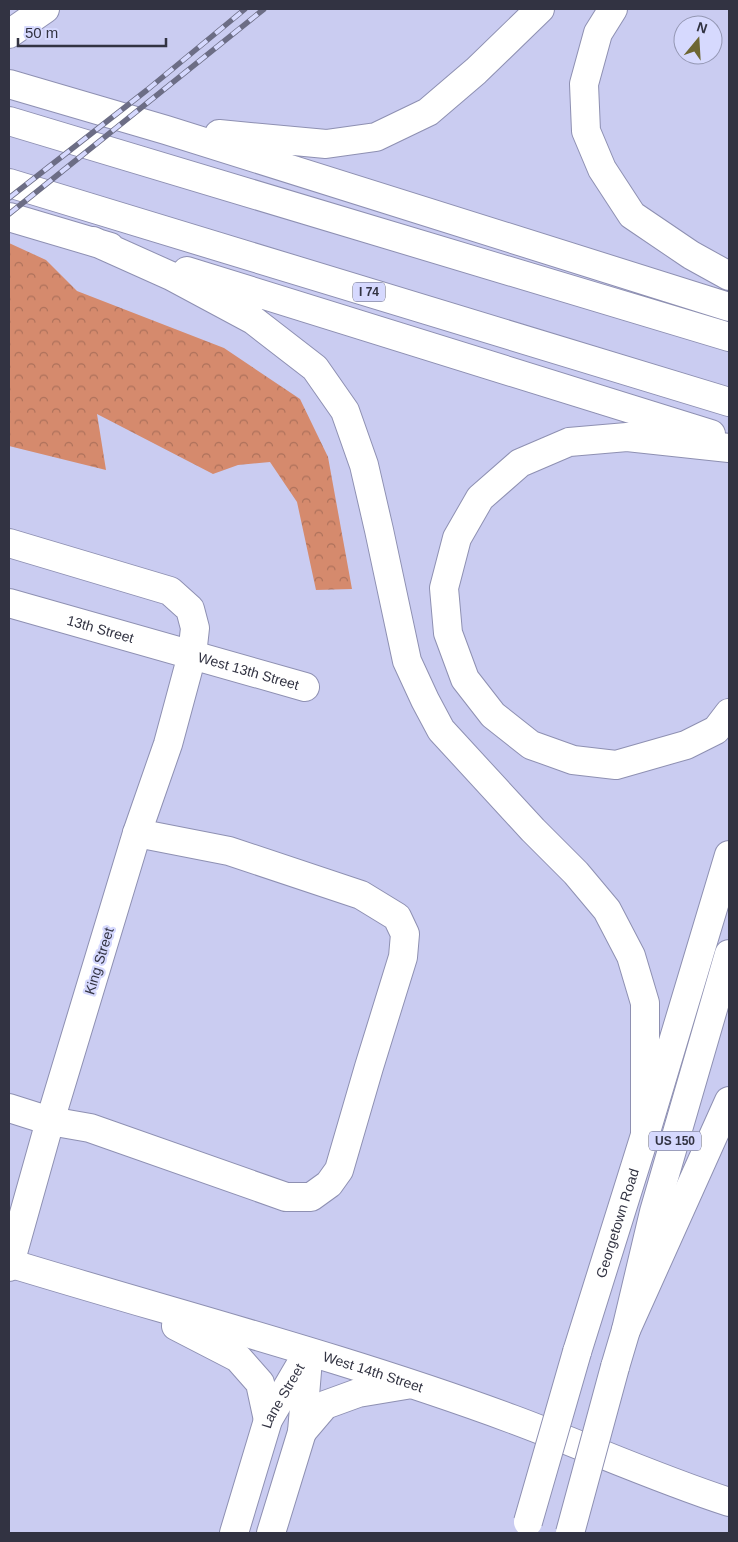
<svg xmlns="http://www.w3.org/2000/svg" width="738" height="1542" font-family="Arial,sans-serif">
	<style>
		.forest { fill: url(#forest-crowns) }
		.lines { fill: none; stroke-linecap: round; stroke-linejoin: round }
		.minor-casing { stroke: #8e90b2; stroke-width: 30 }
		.major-casing { stroke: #8e90b2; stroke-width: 30 }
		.highway-casing { stroke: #8e90b2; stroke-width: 30 }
		.minor { stroke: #fff; stroke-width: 28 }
		.major { stroke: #fff; stroke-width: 28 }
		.highway { stroke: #fff; stroke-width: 28 }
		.rail-casing { stroke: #6c6d85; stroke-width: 5.5 }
		.rail { stroke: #d6d9fe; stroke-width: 4; stroke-dasharray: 11; stroke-linecap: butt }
		.major-bridge-casing { stroke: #8e90b2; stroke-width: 30; stroke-linecap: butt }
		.major-bridge { stroke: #fff; stroke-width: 28 }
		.labels { text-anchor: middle; stroke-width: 4.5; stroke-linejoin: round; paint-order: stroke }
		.shield { fill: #d6d9fe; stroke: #63657a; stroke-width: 1 }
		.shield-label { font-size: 12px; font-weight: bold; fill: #323342 }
		.street-label { font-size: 14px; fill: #323342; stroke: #d6d9fe }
	</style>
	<defs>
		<pattern id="forest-crowns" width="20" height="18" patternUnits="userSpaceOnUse" patternTransform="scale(1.25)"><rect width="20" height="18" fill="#d58a6d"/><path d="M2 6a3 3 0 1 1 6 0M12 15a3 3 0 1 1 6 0" fill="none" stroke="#ad715b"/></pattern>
	</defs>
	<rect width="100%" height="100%" fill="#caccf1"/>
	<path class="forest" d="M 9,243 L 46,260 L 77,291 L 224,348 L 300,399 L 328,457 L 352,589 L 316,590 L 297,502 L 270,462 L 238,465 L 213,474 L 97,414 L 106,470 L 9,446 Z"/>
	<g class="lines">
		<g class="minor-casing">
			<g id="minor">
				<path d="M 9,34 L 45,9"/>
				<path d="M 9,543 L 170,591 L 190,609 L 195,628 L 192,655 L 168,744 L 137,833 L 50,1121 L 9,1267"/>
				<path id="s1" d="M 9,603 L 305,687"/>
				<path d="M 9,1108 L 50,1121 L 90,1128 L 286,1197 L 311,1197 L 329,1184 L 339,1170 L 369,1067 L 403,957 L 405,934 L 397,917 L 361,895 L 229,851 L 137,833"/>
				<path id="s2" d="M 9,1263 C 176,1314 347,1358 512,1419 C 585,1446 655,1478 729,1502"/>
				<path d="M 176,1326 L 238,1358 L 260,1383 L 268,1420"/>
				<path d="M 302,1432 L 325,1405 L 358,1393 L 406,1385"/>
				<path id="s3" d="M 234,1533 L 268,1420 L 308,1352"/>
				<path d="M 271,1533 L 302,1432 L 308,1359"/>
			</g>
		</g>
		<g class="major-casing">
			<g id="major">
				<path id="s4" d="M 577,1352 L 645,1135 L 729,855"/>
				<path d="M 615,1367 L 626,1330 L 654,1212 L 729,954"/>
			</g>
		</g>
		<g class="highway-casing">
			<path id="highway" d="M 613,9 L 598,33 L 584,84 L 586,131 L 602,169 L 632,215 L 691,255 L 729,276
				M 9,84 L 166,130 L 729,307
				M 9,121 L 729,337
				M 219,134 L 326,144 L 376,137 L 428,112 L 476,71 L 540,9
				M 9,183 L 729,402
				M 9,217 L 110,247
				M 93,241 L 171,276 L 253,320 L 315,368 L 345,411 L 364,465 L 379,530 L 407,661 L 425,700 L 441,730 L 533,830 L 576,873 L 607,910 L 631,956 L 645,1003 L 645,1135
				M 187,271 L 711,434
				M 729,448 L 627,437 L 569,442 L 520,463 L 480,498 L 457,538 L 444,588 L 448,633 L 465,679 L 493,715 L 531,745 L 573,760 L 616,765 L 686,745 L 716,730 L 729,713
				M 626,1330 L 729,1101"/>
		</g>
		<use href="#minor" class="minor"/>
		<use href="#major" class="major"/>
		<use href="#highway" class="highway"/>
		<g class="rail-casing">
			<path id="rail" d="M 9,198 L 147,90 L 245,9
				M 9,214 L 264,9"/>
		</g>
		<use href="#rail" class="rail"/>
		<g class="major-bridge-casing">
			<path id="major-bridge" d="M 528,1522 L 577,1352
				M 570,1533 L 615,1367"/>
		</g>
		<use href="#major-bridge" class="major-bridge"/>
	</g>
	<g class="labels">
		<g class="shield">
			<rect x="353" y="282.5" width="32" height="19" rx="4"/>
			<rect x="649" y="1131.5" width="52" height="19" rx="4"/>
		</g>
		<g class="shield-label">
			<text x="369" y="296">I 74</text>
			<text x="675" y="1145">US 150</text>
		</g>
		<g class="street-label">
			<text dy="5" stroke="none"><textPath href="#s1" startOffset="95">13th Street</textPath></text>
			<text dy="5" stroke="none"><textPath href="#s1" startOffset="249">West 13th Street</textPath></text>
			<text transform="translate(99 961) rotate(-73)" y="5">King Street</text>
			<text dy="5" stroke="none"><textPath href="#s4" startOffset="135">Georgetown Road</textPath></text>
			<text dy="5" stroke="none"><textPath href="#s2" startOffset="380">West 14th Street</textPath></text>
			<text dy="5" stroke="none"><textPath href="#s3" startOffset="146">Lane Street</textPath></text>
		</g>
	</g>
	<rect width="738" height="1542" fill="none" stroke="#323342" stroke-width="20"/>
	<g transform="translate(698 40) rotate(18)"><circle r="24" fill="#d6d9fe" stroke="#9497b3"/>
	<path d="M0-4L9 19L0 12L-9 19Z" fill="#6d6632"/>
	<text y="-8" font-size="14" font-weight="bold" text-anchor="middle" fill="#323342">N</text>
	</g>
	<path d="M18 38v8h148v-8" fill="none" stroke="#323342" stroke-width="2.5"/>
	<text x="25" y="38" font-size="15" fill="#323342" stroke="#d6d9fe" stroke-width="4" paint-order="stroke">50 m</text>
</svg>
